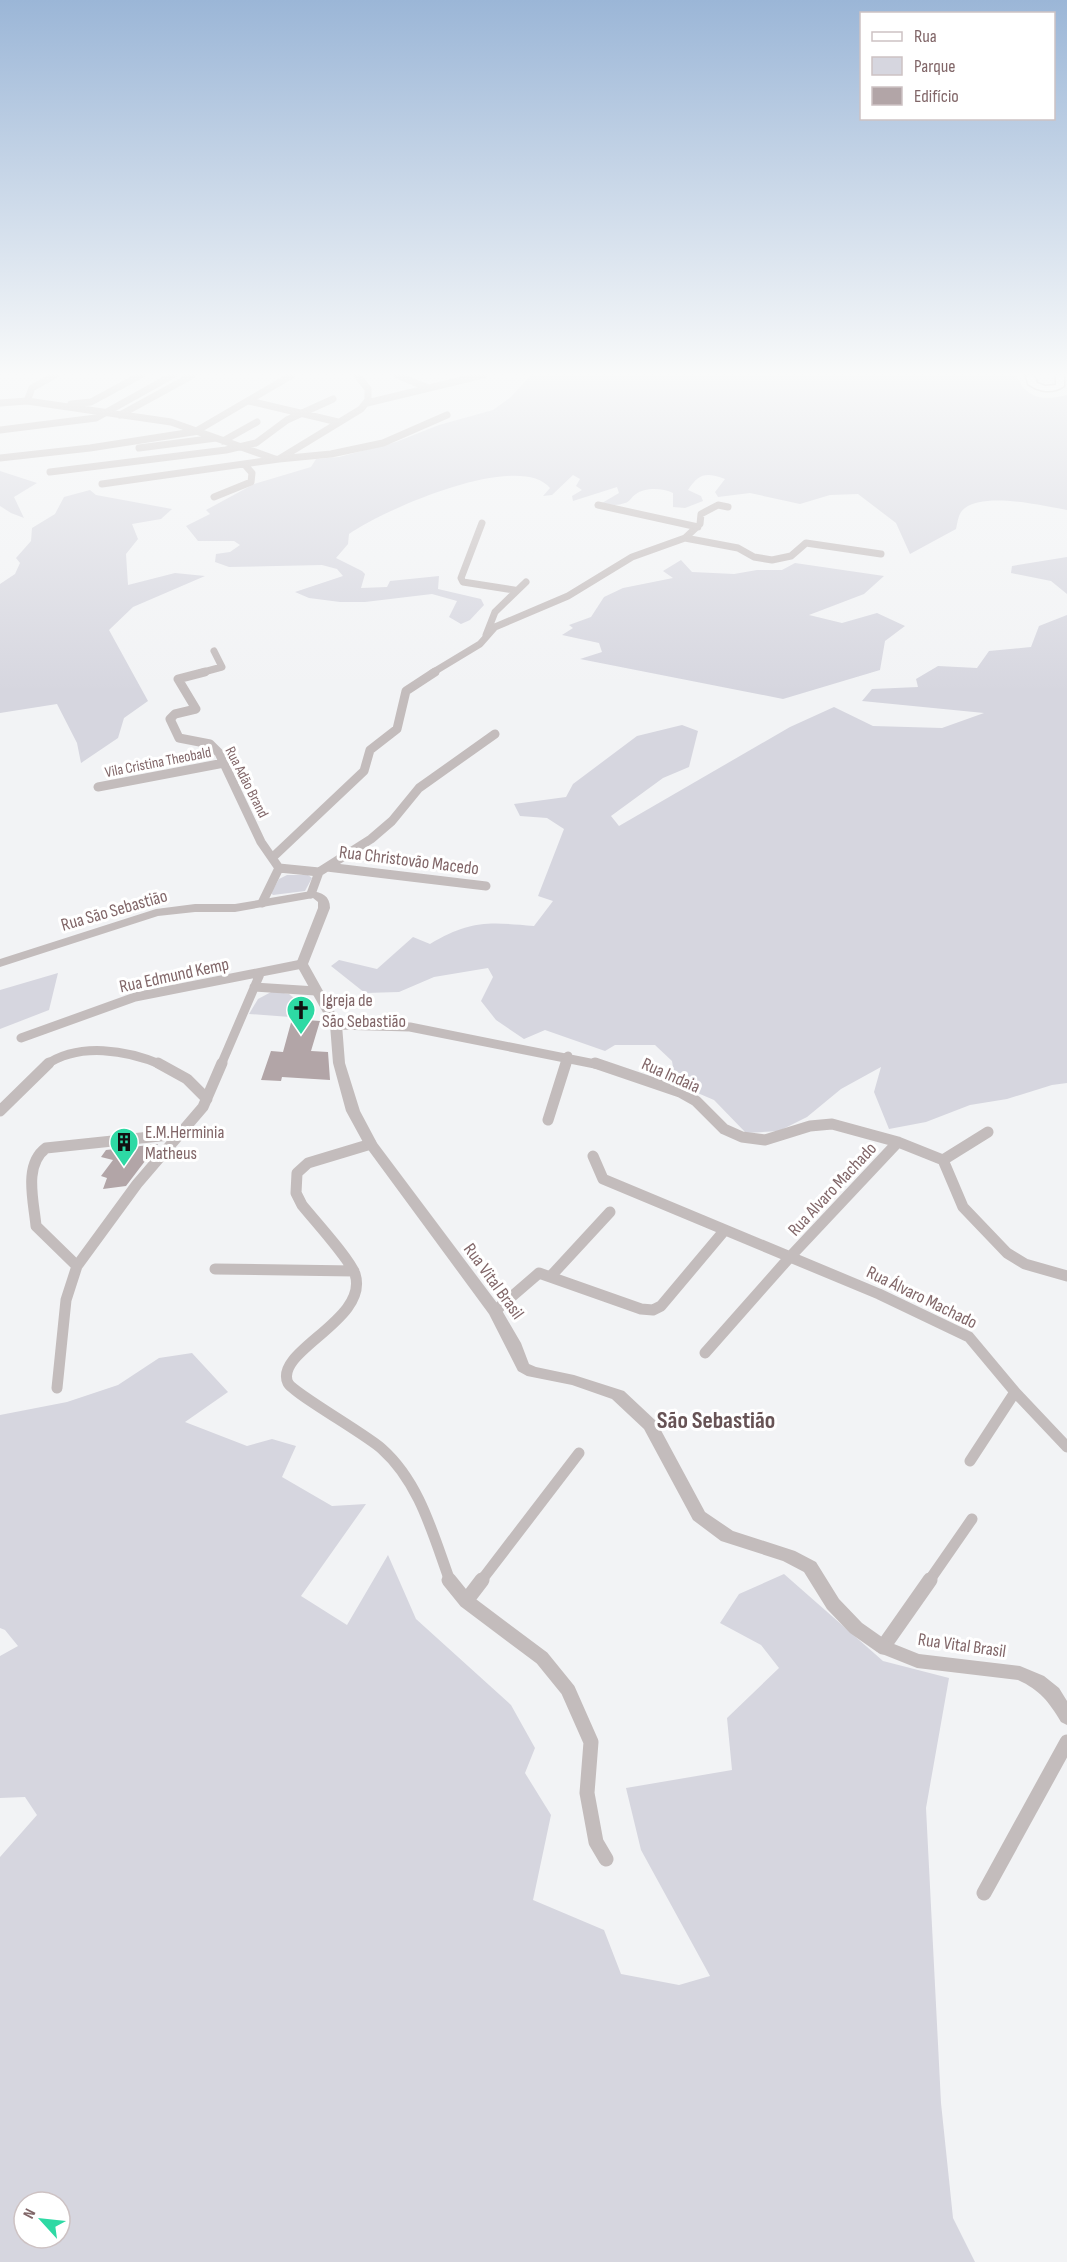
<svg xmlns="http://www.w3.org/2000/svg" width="1067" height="2262" font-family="'Sofia Sans Condensed',sans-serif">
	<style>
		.green { fill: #d6d6df; fill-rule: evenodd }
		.building { fill: #b2a5a7 }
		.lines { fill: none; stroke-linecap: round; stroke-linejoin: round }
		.secondary-casing { stroke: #bab1b1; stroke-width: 3 }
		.minor-far3 { stroke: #c3bcbc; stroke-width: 7 }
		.minor-far2 { stroke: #c3bcbc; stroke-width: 9 }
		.minor-far1 { stroke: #c3bcbc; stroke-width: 11 }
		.minor { stroke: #c3bcbc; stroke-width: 15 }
		.tertiary { fill: #c3bcbc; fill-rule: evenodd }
		.secondary { fill: #fff; fill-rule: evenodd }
		.labels { text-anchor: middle; stroke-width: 6; stroke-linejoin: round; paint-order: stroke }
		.far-street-label { font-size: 15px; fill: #816668; stroke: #fff }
		.street-label { font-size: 18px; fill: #816668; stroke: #fff }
		.poi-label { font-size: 18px; fill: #816668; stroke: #fff; text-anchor: start }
		.district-label { font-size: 24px; font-weight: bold; fill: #675355; stroke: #fff }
	</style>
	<rect width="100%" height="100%" fill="#f2f3f5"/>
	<path class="green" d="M 531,375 L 1016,375 C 1027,399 1042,401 1067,395 L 1067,510 C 1043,506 986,492 965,508 C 958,513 958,521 956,529 L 910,554 L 896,523 L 858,494 L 830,495 L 800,504 L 750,493 L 718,497 L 715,492 L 725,479 C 706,472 699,473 688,490 L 701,496 L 703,501 L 685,508 L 673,507 L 673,493 C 663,488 645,487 636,494 C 631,497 630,502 625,503 C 617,506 610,505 602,503 L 619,493 L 617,487 L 573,501 L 572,496 L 582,490 L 576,486 L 580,479 L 573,475 L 552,495 L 543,496 L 550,488 C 519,450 383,510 349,534 L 348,544 L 336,558 L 362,571 L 365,574 L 361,588 L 387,587 L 390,581 L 439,576 L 438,589 L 481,599 L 484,605 L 470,620 L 461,624 L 449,617 L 457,601 L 432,594 L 365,602 L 340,602 L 309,598 L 295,592 L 343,576 L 337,569 L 322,565 L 229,567 L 215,562 L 216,554 L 230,552 L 240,545 L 234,541 L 198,541 L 186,526 L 210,514 L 206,510 L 254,484 L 311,467 L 316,459 L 339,457 L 396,442 L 439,425 L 493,410 L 511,397 Z
		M 0,471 L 37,483 L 14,497 L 24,518 L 11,513 L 0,506 Z
		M 90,490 L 96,495 L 172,509 L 161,519 L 132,524 L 138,539 L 126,554 L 128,585 L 175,573 L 205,576 L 133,607 L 109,630 L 148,701 L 124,718 L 118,738 L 81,763 L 77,743 L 57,704 L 0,713 L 0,584 L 15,574 L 20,563 L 16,558 L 31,541 L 32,528 L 55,514 L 64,497 Z
		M 1067,557 L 1067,594 L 1051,581 L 1011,573 L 1012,566 Z
		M 681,560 L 692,572 L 734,574 L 757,570 L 782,570 L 795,563 L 884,576 L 864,594 L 809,615 L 842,623 L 877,613 L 905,626 L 885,641 L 880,670 L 783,699 L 580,659 L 602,652 L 599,643 L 562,635 L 573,628 L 569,625 L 591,617 L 604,597 L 623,588 L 673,578 L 663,571 Z
		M 1067,615 L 1067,1083 L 1052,1085 L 1007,1099 L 970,1105 L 926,1122 L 889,1129 L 874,1092 L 881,1067 L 841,1089 L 807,1117 L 779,1131 L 746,1133 L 714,1100 L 693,1091 L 675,1079 L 672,1061 L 655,1045 L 615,1045 L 605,1051 L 545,1030 L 524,1039 L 496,1020 L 481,1001 L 493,977 L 488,968 L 434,977 L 399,992 L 365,993 L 331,966 L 339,960 L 377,969 L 413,937 L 430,944 C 471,920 488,922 534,926 L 553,901 L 538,896 L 564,829 L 547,818 L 520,816 L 514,804 L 566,797 L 573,784 L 637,736 L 682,725 L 698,731 L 689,767 L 663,778 L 611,816 L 619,826 L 790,727 L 834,707 L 873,726 L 942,728 L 984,713 L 862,701 L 872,689 L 918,687 L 916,679 L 938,666 L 977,668 L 989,651 L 1031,647 L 1039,626 Z
		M 287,875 L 308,875 L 312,878 L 305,891 L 273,895 L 271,893 L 279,879 Z
		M 58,973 L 49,1010 L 0,1029 L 0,990 Z
		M 273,991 L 289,994 L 294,998 L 290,1017 L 249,1014 L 258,999 Z
		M 192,1353 L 228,1392 L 185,1422 L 247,1446 L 272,1439 L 296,1446 L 282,1477 L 332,1506 L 366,1504 L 301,1596 L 347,1625 L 388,1555 L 416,1619 L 511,1705 L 535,1748 L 525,1773 L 551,1815 L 533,1900 L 604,1930 L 621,1974 L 679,1985 L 710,1976 L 641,1850 L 626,1788 L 732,1770 L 727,1718 L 779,1668 L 761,1645 L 720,1623 L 739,1594 L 784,1574 L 883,1661 L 949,1678 L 926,1808 L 941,2103 L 953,2218 L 975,2262 L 0,2262 L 0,1857 L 37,1815 L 25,1797 L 0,1798 L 0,1656 L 18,1646 L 5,1630 L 0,1628 L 0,1415 L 67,1402 L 118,1385 L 159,1358 ZM 24,2202 L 60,2202 L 60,2238 L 24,2238 Z"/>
	<path class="building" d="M 292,1019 L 320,1021 L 311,1051 L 328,1052 L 330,1080 L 282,1077 L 281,1081 L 261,1080 L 271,1051 L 283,1052 Z
		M 158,1144 L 126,1186 L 103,1189 L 107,1178 L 101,1176 L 113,1160 L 101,1157 L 106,1150 Z"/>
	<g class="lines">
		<g class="secondary-casing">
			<path id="secondary" d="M 1026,375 L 1034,375 L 1037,383 L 1045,386 L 1056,385 L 1056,375 L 1064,375 L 1064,386 C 1053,394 1039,392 1028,384 Z"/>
		</g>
		<path class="minor-far3" d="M 397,375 L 428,388
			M 27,401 L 32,388 L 55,375
			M 249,401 L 338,422
			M 0,403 L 27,401 L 171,422 L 275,459
			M 367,403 L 483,375
			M 71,404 L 91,402 L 141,375
			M 120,415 L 193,375
			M 0,430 L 96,418 L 173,375
			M 198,430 L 292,375
			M 223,441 L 257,422
			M 139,448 L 216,438
			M 0,458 L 90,448 L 199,431
			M 279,459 L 331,454 L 383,443 L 447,415
			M 50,472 L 226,450 L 256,443 L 287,420 L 333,399
			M 102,484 L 279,459 L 361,409 L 368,400 L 368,389 L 357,375
			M 214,497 L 251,482 L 252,473 L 245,465
			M 598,505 L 698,527
			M 482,523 L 461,578 L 463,582 L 514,590
			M 685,538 L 738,548 L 754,557 L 772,560 L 791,556 L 806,543 L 881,554
			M 486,635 L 495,612 L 526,582
			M 200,673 L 222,667 L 214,651
			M 432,673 L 480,644 L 495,627 L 568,596 L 632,557 L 685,538 L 700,524 L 701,514 L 718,505 L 728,507"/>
		<path class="minor-far2" d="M 205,672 L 178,679 L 196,709 L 175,714 L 170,719 L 179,738 L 210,744 L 219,753 L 261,842 L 279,868
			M 98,787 L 224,763
			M 348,855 L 475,871
			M 273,857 L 364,771 L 370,750 L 397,729 L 406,691 L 435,672
			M 327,867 L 486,886
			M 279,868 L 319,872
			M 319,872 L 371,839 L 392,821 L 419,788 L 495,734
			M 311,894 L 319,872
			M 262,903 L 279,868
			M 254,987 L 316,991
			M 336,1025 L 410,1027 L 600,1065
			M 21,1038 L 135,997 L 302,964
			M 46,1065 C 79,1042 127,1050 162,1065
			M 221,1065 L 260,974
			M 565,1065 L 568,1056"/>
		<path class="minor-far1" d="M 158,1063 L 187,1079 L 207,1099
			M 595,1063 L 680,1092 L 696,1101 L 724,1129 L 742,1137 L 765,1140 L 810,1126 L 832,1124 L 898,1142 L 943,1160 L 963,1207 L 1007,1253 L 1025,1264 L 1067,1276
			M 0,1111 L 49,1063
			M 548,1120 L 566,1063
			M 371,1144 L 308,1163 L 297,1173 L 296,1193 L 302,1205 C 314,1220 349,1258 355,1274 C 370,1320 273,1351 288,1383 C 293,1393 367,1435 382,1449 C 420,1483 433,1535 450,1581
			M 593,1156 L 603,1179 L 879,1294 L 969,1337 L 1015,1392 L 1067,1447
			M 943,1160 L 988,1132
			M 77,1266 L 36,1226 C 34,1202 23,1165 46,1148 L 179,1134
			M 215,1269 L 354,1271
			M 550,1277 L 610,1212
			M 495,1311 L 539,1273 L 641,1309 L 653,1310 L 661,1306 L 724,1231
			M 705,1353 L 789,1258 L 898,1142
			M 57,1388 L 66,1300 L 77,1266 L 137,1184 L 203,1107 L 222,1063
			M 970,1461 L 1015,1392
			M 481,1581 L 579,1453
			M 929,1581 L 972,1519"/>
		<path class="minor" d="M 449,1580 L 466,1601 L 542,1658 L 568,1690 L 591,1742 L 587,1793 L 596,1842 L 606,1859
			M 466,1601 L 482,1580
			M 883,1647 L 930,1580
			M 984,1893 L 1067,1742"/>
		<path class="tertiary" d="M 311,891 C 322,892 330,896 330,908 L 308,964 L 342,1025 L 345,1063 L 360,1111 L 377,1143 L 500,1307 L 521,1343 L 529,1364 L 536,1367 L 574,1375 L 624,1391 L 656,1421 L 705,1512 L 733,1531 L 795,1551 L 816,1562 L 839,1599 L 862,1623 L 889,1642 L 919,1654 L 1020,1666 L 1044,1676 L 1059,1688 L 1067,1701 L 1067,1725 L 1061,1722 C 1049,1702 1040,1690 1018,1680 L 917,1668 L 877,1652 L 850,1633 L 827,1609 L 804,1572 L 783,1561 L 721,1541 L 693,1520 L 644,1429 L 612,1399 L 572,1385 L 527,1376 L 518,1371 L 489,1314 L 364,1144 L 346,1111 L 333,1063 L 330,1025 L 296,964 L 318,908 L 318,902 L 313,898 L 235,912 L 195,912 L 158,916 L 0,967 L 0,959 L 156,909 L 195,904 L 235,904 Z"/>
		<use href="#secondary" class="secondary"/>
	</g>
	<linearGradient id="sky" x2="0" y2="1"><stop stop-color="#9bb6d7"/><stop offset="0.54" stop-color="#f9fafa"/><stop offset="1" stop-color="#f9fafa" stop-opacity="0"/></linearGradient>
	<rect width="1067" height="692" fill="url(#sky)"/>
	<defs>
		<g id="church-pin" transform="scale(1.5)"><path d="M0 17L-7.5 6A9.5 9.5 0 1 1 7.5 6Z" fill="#2ed9a4" stroke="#fff"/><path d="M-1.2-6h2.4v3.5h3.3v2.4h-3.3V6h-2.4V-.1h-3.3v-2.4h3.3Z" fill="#111"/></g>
		<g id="building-pin" transform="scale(1.5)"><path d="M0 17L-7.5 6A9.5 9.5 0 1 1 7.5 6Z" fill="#2ed9a4" stroke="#fff"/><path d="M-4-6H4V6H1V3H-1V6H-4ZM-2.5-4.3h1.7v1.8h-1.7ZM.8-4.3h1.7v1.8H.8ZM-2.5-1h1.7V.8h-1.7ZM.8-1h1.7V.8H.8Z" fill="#111"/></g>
	</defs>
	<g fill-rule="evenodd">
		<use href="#church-pin" x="301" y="1010"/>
		<use href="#building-pin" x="124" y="1142"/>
	</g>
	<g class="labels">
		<g class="far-street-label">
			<text transform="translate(158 762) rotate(-11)" y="5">Vila Cristina Theobald</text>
			<text transform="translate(247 782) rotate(63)" y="5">Rua Adão Brand</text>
		</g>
		<g class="street-label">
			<text transform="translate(409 860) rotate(7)" y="6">Rua Christovão Macedo</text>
			<text transform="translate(114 910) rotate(-16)" y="6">Rua São Sebastião</text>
			<text transform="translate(174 975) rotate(-12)" y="6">Rua Edmund Kemp</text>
			<text transform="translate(671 1075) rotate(24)" y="6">Rua Indaia</text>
			<text transform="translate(832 1189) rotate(-47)" y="6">Rua Alvaro Machado</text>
			<text transform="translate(494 1281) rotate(54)" y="6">Rua Vital Brasil</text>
			<text transform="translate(922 1297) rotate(26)" y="6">Rua Álvaro Machado</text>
			<text transform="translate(962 1645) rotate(8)" y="6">Rua Vital Brasil</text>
		</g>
		<g class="poi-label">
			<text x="322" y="1006">Igreja de<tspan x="322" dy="21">São Sebastião</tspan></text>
			<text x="145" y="1138">E.M.Herminia<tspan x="145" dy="21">Matheus</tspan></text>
		</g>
		<g class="district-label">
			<text x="716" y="1428">São Sebastião</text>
		</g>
	</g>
	<rect x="860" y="12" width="195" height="108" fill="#ffffff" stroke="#cdc2c3" stroke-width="1.5"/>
	<rect x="872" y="32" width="30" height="9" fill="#ffffff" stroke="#cdc2c3" stroke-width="1.5"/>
	<text x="914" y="42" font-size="18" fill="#816668">Rua</text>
	<rect x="872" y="57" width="30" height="18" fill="#d6d6df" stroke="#cdc2c3" stroke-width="1.5"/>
	<text x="914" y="72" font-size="18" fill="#816668">Parque</text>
	<rect x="872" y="87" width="30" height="18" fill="#b2a5a7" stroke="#cdc2c3" stroke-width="1.5"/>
	<text x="914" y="102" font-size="18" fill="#816668">Edifício</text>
	<g transform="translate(42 2220) rotate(297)"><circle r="28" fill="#ffffff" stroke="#cdc2c3" stroke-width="1.5"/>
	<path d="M0-4.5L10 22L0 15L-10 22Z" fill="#2ed9a4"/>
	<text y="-9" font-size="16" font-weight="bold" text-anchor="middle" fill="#816668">N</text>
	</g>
</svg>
